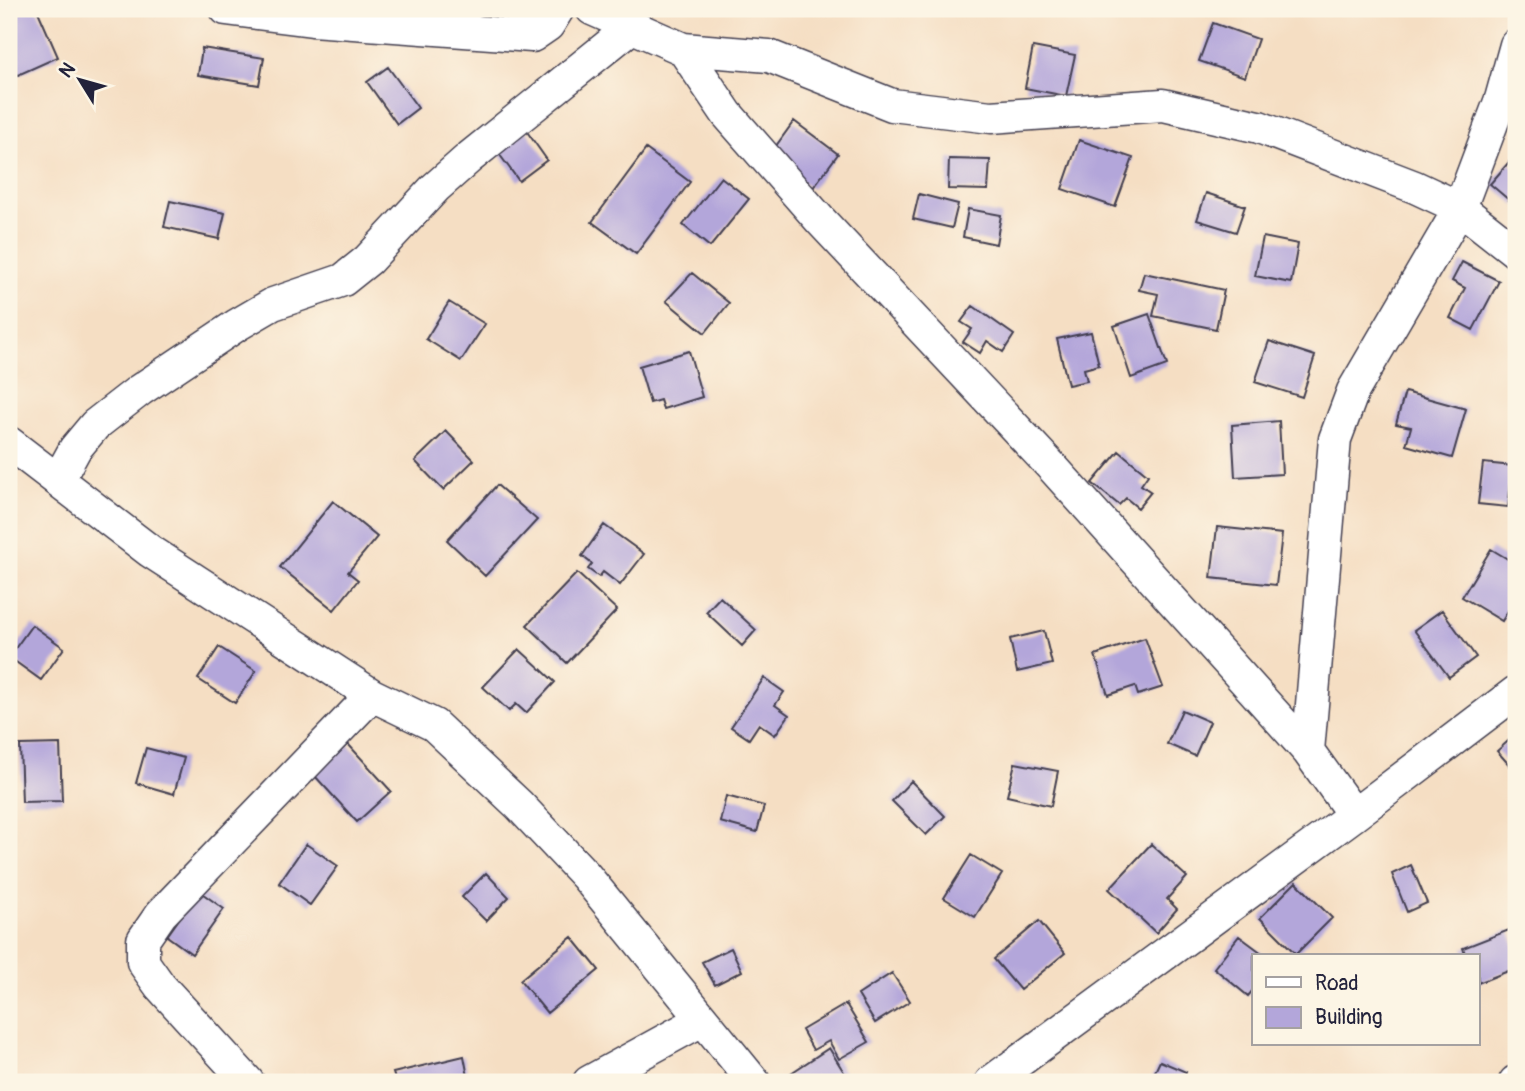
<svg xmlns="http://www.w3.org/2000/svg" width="1525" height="1091" font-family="Pangolin,sans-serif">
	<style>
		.building { fill: #b3a6da }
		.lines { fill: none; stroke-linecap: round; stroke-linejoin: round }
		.minor-casing { stroke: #423e4f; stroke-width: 35 }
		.minor { stroke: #fff; stroke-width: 32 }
	</style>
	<rect width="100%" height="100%" fill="#fcf5e5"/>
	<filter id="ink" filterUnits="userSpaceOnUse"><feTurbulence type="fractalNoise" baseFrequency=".0143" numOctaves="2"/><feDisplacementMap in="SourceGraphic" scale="14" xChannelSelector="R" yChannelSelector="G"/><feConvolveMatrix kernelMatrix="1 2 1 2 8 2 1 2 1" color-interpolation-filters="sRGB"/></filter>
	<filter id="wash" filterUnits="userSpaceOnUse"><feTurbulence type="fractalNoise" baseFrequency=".00686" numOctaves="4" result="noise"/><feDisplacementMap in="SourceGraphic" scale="28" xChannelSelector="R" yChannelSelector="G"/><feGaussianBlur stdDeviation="1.57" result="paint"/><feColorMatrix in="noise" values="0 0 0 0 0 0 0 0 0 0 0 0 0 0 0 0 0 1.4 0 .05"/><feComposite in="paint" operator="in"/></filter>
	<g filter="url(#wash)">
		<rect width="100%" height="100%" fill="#f5dec3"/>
		<g id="blocks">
			<path class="building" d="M 9,9 L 37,9 L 58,57 L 9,79 Z
				M 1213,23 L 1258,39 L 1245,77 L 1199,61 Z
				M 1033,47 L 1075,55 L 1066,96 L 1025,88 Z
				M 202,48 L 264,58 L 259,85 L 198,75 Z
				M 388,67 L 418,108 L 397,124 L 367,82 Z
				M 794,121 L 838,154 L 812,189 L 768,157 Z
				M 523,126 L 547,160 L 519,181 L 494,147 Z
				M 1079,140 L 1133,158 L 1115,207 L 1062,189 Z
				M 646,149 L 690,182 L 636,254 L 592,222 Z
				M 949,159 L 990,160 L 988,190 L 948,189 Z
				M 1509,162 L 1516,168 L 1516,206 L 1490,184 Z
				M 721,177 L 749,199 L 710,247 L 683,225 Z
				M 1206,193 L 1245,206 L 1236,232 L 1197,220 Z
				M 919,194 L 958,204 L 952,228 L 913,219 Z
				M 170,201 L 225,213 L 219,239 L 164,227 Z
				M 968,209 L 1001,215 L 996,244 L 963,237 Z
				M 1263,237 L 1298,244 L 1291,283 L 1255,276 Z
				M 1462,262 L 1499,281 L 1473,330 L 1450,318 L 1465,288 L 1452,281 Z
				M 692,273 L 729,303 L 705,333 L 666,301 Z
				M 1144,273 L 1224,290 L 1216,329 L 1153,316 L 1158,294 L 1139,290 Z
				M 449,302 L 485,324 L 461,361 L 426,339 Z
				M 973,306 L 1014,335 L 1003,352 L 987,341 L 980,353 L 963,342 L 972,329 L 961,322 Z
				M 1149,314 L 1167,365 L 1131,378 L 1114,326 Z
				M 1091,332 L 1099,365 L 1084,369 L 1087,381 L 1068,385 L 1057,339 Z
				M 1269,341 L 1315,356 L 1302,397 L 1255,382 Z
				M 689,351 L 702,397 L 663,409 L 660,400 L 650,403 L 639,366 Z
				M 1405,392 L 1466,409 L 1452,458 L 1406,445 L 1411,427 L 1396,424 Z
				M 1279,421 L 1282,474 L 1235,477 L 1232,425 Z
				M 446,431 L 474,460 L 443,490 L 415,461 Z
				M 1119,451 L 1148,475 L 1141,485 L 1151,492 L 1138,508 L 1126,498 L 1119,505 L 1092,483 Z
				M 1483,463 L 1513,466 L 1508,507 L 1478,504 Z
				M 497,485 L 537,520 L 485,576 L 447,540 Z
				M 333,501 L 377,537 L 348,572 L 358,580 L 334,610 L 280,567 Z
				M 604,525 L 644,554 L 620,585 L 603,572 L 599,577 L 588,569 L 592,564 L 582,556 Z
				M 1217,527 L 1282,534 L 1276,585 L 1211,578 Z
				M 1491,549 L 1516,564 L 1516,597 L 1502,621 L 1462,597 Z
				M 577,573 L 617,610 L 567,663 L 527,625 Z
				M 720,597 L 756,630 L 742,646 L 706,612 Z
				M 1442,610 L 1476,657 L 1449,677 L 1414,630 Z
				M 32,625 L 64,648 L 41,680 L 9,657 Z
				M 1044,631 L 1052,664 L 1017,672 L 1010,639 Z
				M 1145,638 L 1163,687 L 1138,695 L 1135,686 L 1108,695 L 1095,655 Z
				M 219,647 L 256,671 L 235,703 L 198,679 Z
				M 519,649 L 555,682 L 526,713 L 516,704 L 509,711 L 483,687 Z
				M 764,678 L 784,692 L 775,705 L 789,715 L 775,735 L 759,724 L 749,739 L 731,727 Z
				M 1182,710 L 1210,722 L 1195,756 L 1167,744 Z
				M 1516,734 L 1516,764 L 1512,768 L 1497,751 Z
				M 60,744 L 62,801 L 22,802 L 20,745 Z
				M 348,744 L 391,791 L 357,822 L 314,775 Z
				M 146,748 L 184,758 L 174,794 L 136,783 Z
				M 1015,763 L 1058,771 L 1051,806 L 1007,796 Z
				M 911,781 L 945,816 L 926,835 L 892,801 Z
				M 726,796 L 764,806 L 757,832 L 720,822 Z
				M 306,844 L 338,866 L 310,905 L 279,883 Z
				M 1151,844 L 1187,877 L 1167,899 L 1177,909 L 1156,933 L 1109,889 Z
				M 971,855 L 1002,874 L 975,917 L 944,898 Z
				M 1411,865 L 1427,903 L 1407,912 L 1392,874 Z
				M 486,873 L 509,897 L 486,921 L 462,897 Z
				M 1296,882 L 1332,918 L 1296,954 L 1260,918 Z
				M 199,891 L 224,909 L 192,954 L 167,936 Z
				M 1039,921 L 1065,953 L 1020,990 L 994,959 Z
				M 1509,930 L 1516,948 L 1516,968 L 1478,983 L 1478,956 L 1466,956 L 1463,948 Z
				M 1239,936 L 1266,956 L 1254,956 L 1254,989 L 1248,996 L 1214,968 Z
				M 572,937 L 599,970 L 547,1013 L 520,980 Z
				M 731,948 L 742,971 L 715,985 L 702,962 Z
				M 892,973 L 910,1001 L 875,1023 L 858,995 Z
				M 846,1004 L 869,1042 L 839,1059 L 829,1041 L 813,1050 L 802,1030 Z
				M 829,1048 L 850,1082 L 792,1082 L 788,1075 Z
				M 464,1056 L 469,1082 L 396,1082 L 393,1073 Z
				M 1160,1061 L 1186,1072 L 1181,1082 L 1150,1082 Z"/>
		</g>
	</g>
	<g filter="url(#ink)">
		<use href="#blocks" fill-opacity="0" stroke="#423e4f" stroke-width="2"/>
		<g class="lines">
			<g class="minor-casing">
				<path id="minor" d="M 226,9 L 312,20 L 532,36 L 548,25 L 558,9
					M 592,9 L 683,49 L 769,56 L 892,105 L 991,117 L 1163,105 L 1259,127 L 1415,187 L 1460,208 L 1516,252
					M 683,49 L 727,114 L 820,220 L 1054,469 L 1308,751 L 1354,815
					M 9,443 L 150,551 L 372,695 L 434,725 L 519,805 L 585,875 L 754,1082
					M 58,480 L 75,449 L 95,425 L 140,390 L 237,325 L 273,304 L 343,280 L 368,260 L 435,188 L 470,157 L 634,25
					M 1308,751 L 1335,439 L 1353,391 L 1460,208 L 1501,99 L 1516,45
					M 248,1082 L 160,986 L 143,962 L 143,940 L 161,914 L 372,695
					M 589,1082 L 702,1020
					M 991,1082 L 1354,815 L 1516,692
					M 1515,1082 L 1516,1082"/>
			</g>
			<use href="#minor" class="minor"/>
		</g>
	</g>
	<rect width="1525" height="1091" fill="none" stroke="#fcf5e5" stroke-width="35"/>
	<rect x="1252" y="954" width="228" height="91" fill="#fcf5e5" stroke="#a5a1a1" stroke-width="2"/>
	<rect x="1266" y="977" width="35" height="10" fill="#ffffff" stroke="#a5a1a1" stroke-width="2"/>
	<text x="1315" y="990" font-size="21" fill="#22223b">Road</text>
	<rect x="1266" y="1007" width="35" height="21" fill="#b3a6da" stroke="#a5a1a1" stroke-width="2"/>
	<text x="1315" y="1024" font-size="21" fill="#22223b">Building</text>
	<g transform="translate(80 80) rotate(307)" stroke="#fcf5e5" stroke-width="5" paint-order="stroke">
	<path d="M0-5L12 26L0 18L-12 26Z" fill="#22223b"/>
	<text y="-10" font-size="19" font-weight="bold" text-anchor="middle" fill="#22223b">N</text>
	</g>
</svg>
